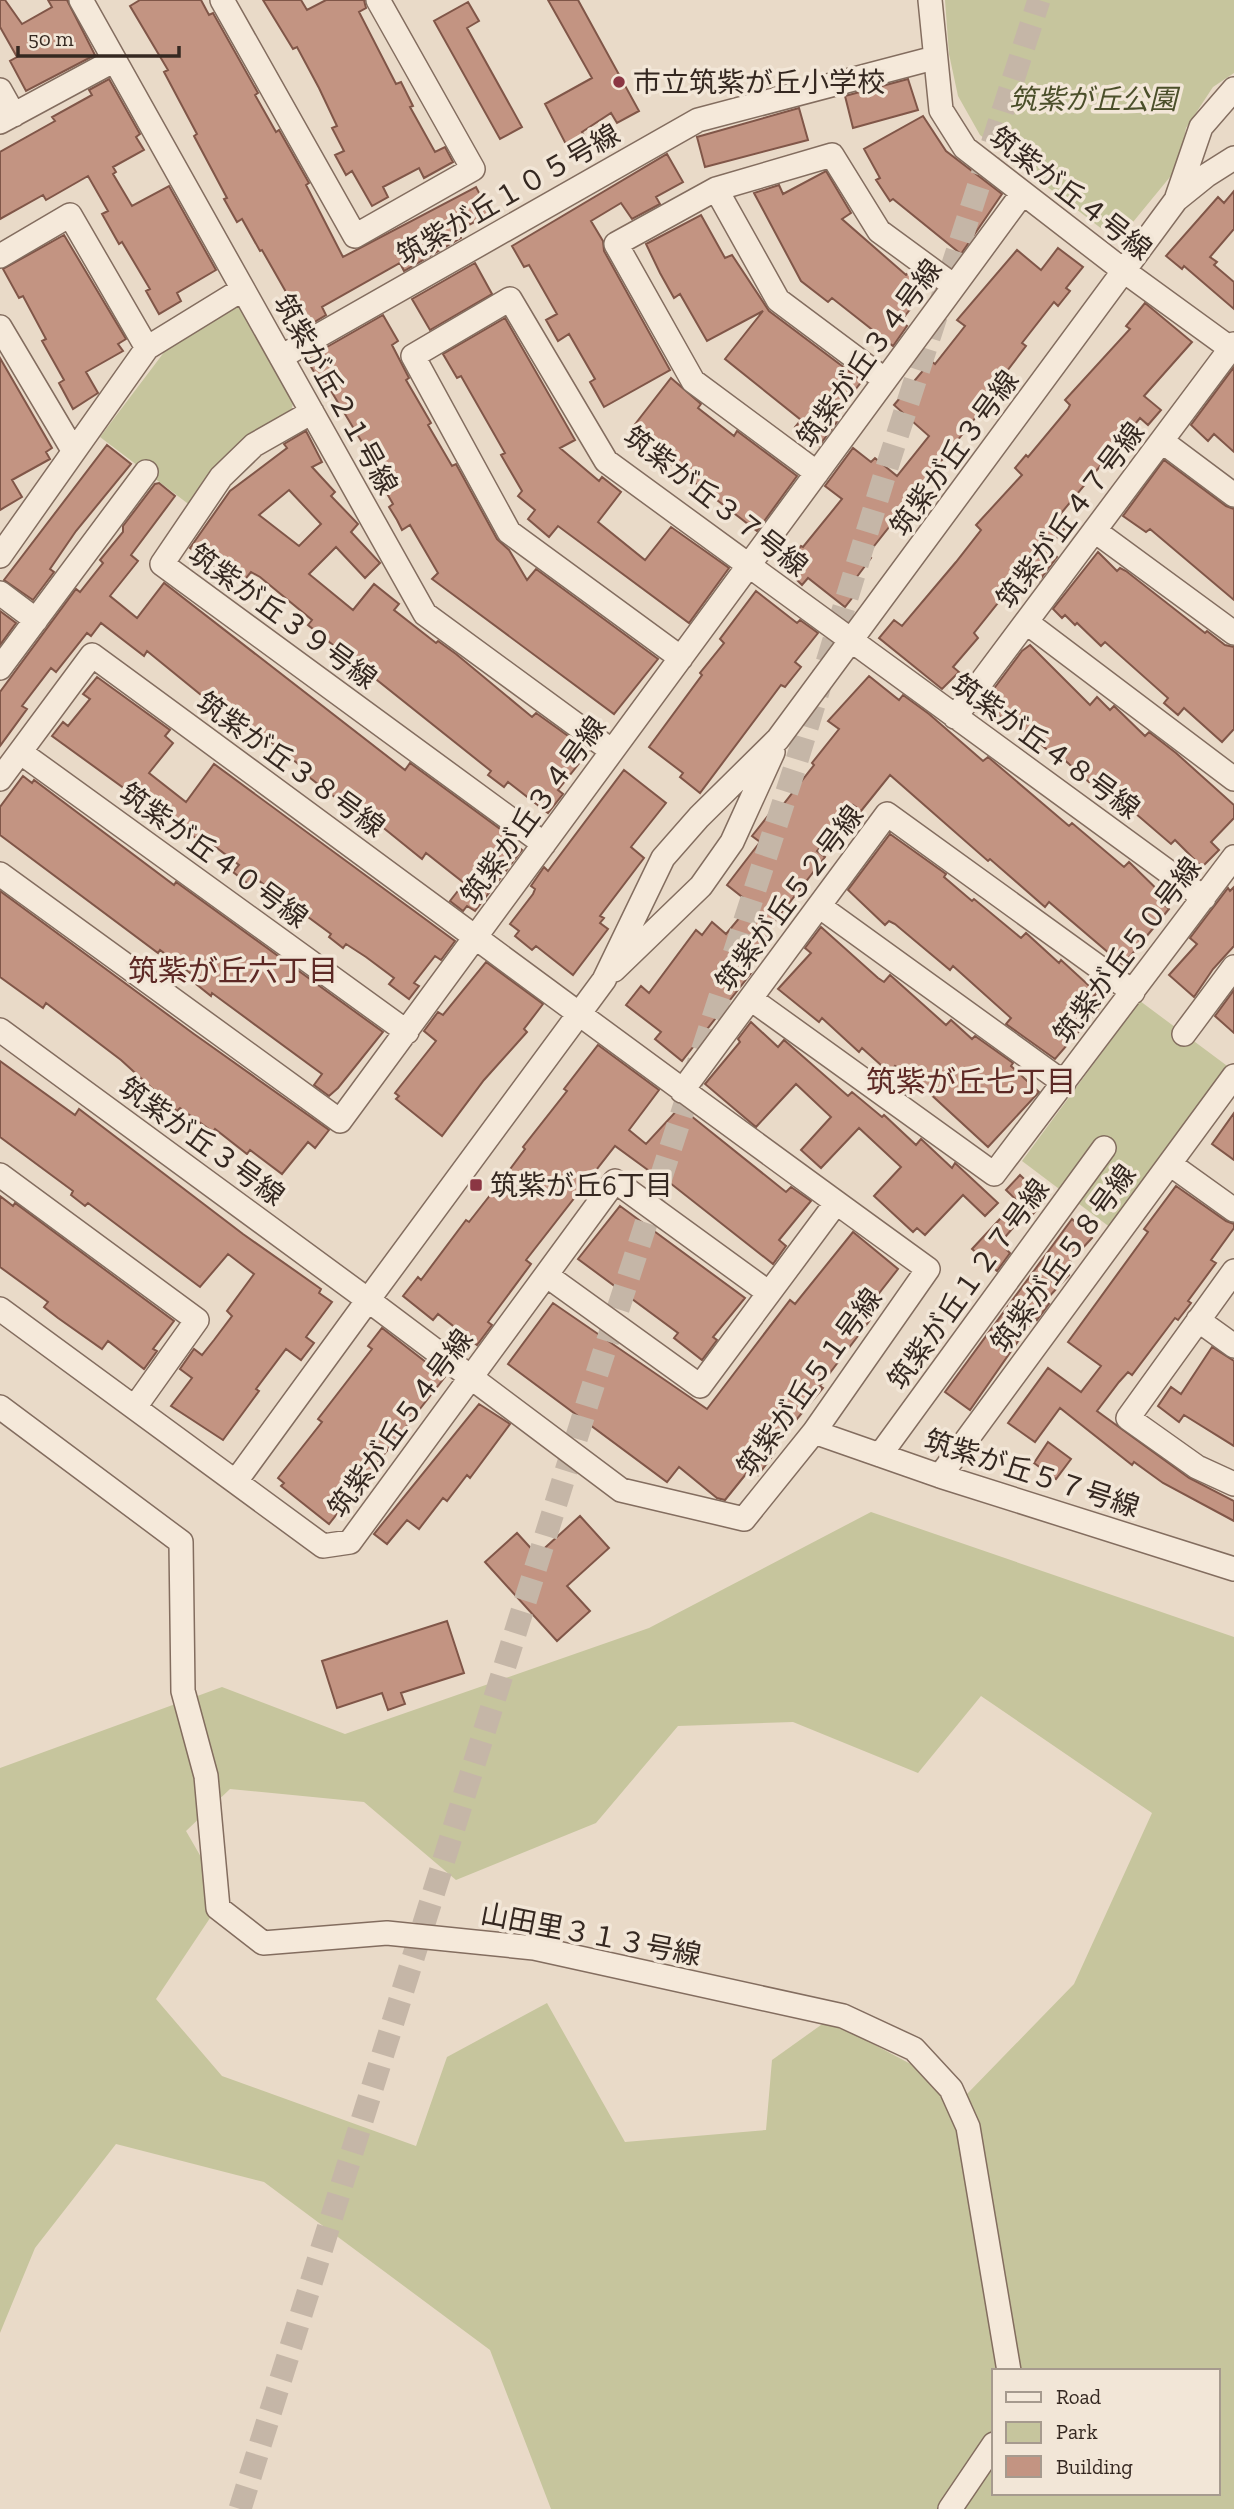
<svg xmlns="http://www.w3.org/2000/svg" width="1234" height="2509" font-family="'Zilla Slab','Noto Sans JP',serif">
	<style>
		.green { fill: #c6c59d; fill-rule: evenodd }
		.building { fill: #c39482; stroke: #805648; stroke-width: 2; fill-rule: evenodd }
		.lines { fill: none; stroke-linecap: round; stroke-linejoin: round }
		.minor-tunnel { stroke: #c5b6a7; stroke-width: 23; stroke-dasharray: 23 11; stroke-linecap: butt }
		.minor-casing { stroke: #836d5f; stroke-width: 26 }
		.minor { stroke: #f5e9da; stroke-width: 23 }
		.poi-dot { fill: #8b3643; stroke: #f2e6d7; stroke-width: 2.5 }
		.labels { text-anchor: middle; stroke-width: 7; stroke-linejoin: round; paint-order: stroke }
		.poi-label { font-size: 28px; fill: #352821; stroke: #f2e6d7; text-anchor: start }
		.park-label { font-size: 28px; font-style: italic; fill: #4b4f2a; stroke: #f2e6d7 }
		.street-label { font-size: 28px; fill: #352821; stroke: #f2e6d7 }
		.neighbourhood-label { font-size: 30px; fill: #5d2925; stroke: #f2e6d7 }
	</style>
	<rect width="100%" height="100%" fill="#e9dac8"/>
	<path class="green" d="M 945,0 L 1234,0 L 1234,73 L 1213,87 L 1186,128 L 1179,166 L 1124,233 L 1111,236 L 980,135 L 958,96 L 949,54 Z
		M 231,306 L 244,308 L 294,399 L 291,412 L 191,506 L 100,437 L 171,343 Z
		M 1140,1001 L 1230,1068 L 1111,1228 L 1022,1161 Z
		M 871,1512 L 1234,1637 L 1234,2509 L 551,2509 L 490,2350 L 264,2182 L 116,2144 L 35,2248 L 0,2333 L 0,1768 L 222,1687 L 345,1734 L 649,1628 ZM 981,1696 L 1152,1813 L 1074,1984 L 967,2094 L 828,2020 L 772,2060 L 766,2130 L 625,2142 L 547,2003 L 447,2057 L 416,2146 L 222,2076 L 156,1999 L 224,1897 L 186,1831 L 230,1789 L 364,1802 L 456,1880 L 596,1823 L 678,1726 L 793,1722 L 918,1773 ZM 994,2371 L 1218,2371 L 1218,2493 L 994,2493 Z"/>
	<path class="building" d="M 0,0 L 5,0 L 22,24 L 52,7 L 48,0 L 67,0 L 95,55 L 26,91 L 10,61 L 17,57 L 0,27 Z
		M 140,0 L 201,0 L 209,15 L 213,13 L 258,93 L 255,95 L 276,132 L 279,130 L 309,183 L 306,185 L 343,257 L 476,187 L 490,214 L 457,231 L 461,238 L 404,271 L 400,263 L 322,307 L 326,315 L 306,327 L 262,250 L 260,251 L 242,219 L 237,222 L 224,199 L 227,198 L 194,136 L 197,134 L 164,72 L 168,70 L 130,6 Z
		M 263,0 L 301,0 L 307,10 L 326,0 L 364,0 L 366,8 L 359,12 L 396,84 L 401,82 L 413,106 L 410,107 L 435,152 L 445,147 L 453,162 L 424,178 L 419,168 L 383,187 L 388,197 L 372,206 L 352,171 L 346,175 L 335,155 L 344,151 L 332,128 L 337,126 L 319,88 L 297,47 L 293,49 Z
		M 548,0 L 578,0 L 639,111 L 617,123 L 611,113 L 582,132 L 588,142 L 570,152 L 545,104 L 592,78 Z
		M 468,2 L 479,21 L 467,28 L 522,127 L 500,139 L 434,21 Z
		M 109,79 L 140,134 L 136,137 L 144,150 L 113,167 L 116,172 L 113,174 L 132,206 L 169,186 L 216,270 L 177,293 L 181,301 L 159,314 L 146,291 L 150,289 L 122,242 L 119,244 L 102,214 L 108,211 L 88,176 L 46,200 L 43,195 L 0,219 L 0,152 L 55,121 L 52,117 L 92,95 L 89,90 Z
		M 908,79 L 918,110 L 853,128 L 845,96 Z
		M 799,108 L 808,140 L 705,167 L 697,137 Z
		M 923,116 L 946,151 L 1002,194 L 961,254 L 893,199 L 890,201 L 876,180 L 880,178 L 864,149 Z
		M 667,154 L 683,182 L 656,197 L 660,204 L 632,219 L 621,203 L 591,221 L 603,241 L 604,251 L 670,370 L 604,407 L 590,382 L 595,379 L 569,334 L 558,341 L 546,320 L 557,314 L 529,265 L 524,267 L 512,246 Z
		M 826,171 L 851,213 L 842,219 L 906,275 L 910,271 L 929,285 L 901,321 L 907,326 L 893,346 L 832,298 L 828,302 L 801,281 L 754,193 L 779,185 L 783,194 Z
		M 1234,191 L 1234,229 L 1210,257 L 1217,262 L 1214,265 L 1234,282 L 1234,309 L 1184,266 L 1182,269 L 1166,256 L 1218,197 L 1224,203 Z
		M 701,215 L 725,258 L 732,255 L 769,311 L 862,381 L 835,416 L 839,419 L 819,446 L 795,427 L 801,420 L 725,359 L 763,311 L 707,341 L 680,294 L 674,298 L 660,273 L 646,244 Z
		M 64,235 L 126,339 L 118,344 L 123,351 L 86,372 L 98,393 L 73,409 L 59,383 L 64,380 L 42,341 L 46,339 L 23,296 L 19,298 L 3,269 Z
		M 1058,248 L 1083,267 L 1066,288 L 1070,291 L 1058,306 L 1054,302 L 1022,343 L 1026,346 L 985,400 L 987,403 L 867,555 L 871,558 L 853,582 L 860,588 L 845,607 L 808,578 L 802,585 L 779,562 L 791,547 L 797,551 L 801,546 L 803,547 L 842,499 L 825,486 L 853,448 L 871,462 L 875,458 L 897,476 L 929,436 L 894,405 L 931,361 L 935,364 L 965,326 L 957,320 L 1017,250 L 1041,270 Z
		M 475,263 L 492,294 L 430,330 L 412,299 Z
		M 1145,303 L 1192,342 L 1144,396 L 1161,410 L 1148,425 L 1140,418 L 1058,517 L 1057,522 L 1064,529 L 1047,549 L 1057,557 L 1039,581 L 1025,569 L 974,633 L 978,638 L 953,667 L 959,672 L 942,689 L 879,638 L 894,620 L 902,626 L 956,562 L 981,530 L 976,525 L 1022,475 L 1015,468 L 1026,455 L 1028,457 L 1068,409 L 1070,405 L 1065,400 L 1130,329 L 1126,326 Z
		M 383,315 L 398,341 L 392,345 L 409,378 L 406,380 L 431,423 L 428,425 L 452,466 L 456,464 L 497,539 L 509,550 L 527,580 L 536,569 L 658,659 L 614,714 L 432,579 L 438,573 L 410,525 L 402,530 L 397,520 L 389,507 L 393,504 L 373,469 L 377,467 L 325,381 L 321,383 L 306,359 Z
		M 505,318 L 575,440 L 560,448 L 599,481 L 602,477 L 621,492 L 598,522 L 645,560 L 671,527 L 729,568 L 689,623 L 558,526 L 549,537 L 528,519 L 535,510 L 518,496 L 522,491 L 501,455 L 505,453 L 461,376 L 457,378 L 443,354 Z
		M 0,358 L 52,448 L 46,452 L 50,459 L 12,480 L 22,497 L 0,510 Z
		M 1234,367 L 1234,452 L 1214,434 L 1208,441 L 1191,425 Z
		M 671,378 L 701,404 L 698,408 L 734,436 L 737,431 L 797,476 L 757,531 L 629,432 Z
		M 306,431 L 322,462 L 312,467 L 335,492 L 331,496 L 358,524 L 351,532 L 380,563 L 365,578 L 336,547 L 309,574 L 353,610 L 374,584 L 399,604 L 394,610 L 436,643 L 438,641 L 456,654 L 532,717 L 536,713 L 589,751 L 558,790 L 563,794 L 548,813 L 508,782 L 504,787 L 488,775 L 491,771 L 308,625 L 312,620 L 260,577 L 251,572 L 242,583 L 220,565 L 217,568 L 190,548 L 230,491 L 287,448 L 284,444 ZM 289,490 L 321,524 L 299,546 L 259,515 Z
		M 107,445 L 131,464 L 76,531 L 50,569 L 54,572 L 33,600 L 4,580 Z
		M 1164,460 L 1226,506 L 1234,509 L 1234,600 L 1150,529 L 1146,532 L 1123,516 Z
		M 159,483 L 175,496 L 131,555 L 138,561 L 110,596 L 137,618 L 164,583 L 405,770 L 410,763 L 515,840 L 513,843 L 522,850 L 475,911 L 467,906 L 463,911 L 450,901 L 464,883 L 426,853 L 422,859 L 365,813 L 352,804 L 349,808 L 305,774 L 307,771 L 272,743 L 208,696 L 206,699 L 147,651 L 144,656 L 101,623 L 91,636 L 87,633 L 56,672 L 51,668 L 22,706 L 27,709 L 0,746 L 0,692 L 76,589 L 80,592 L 103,563 L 100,560 L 123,532 L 123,526 L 155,484 Z
		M 1098,552 L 1117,571 L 1120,568 L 1126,571 L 1205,633 L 1207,631 L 1225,645 L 1234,647 L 1234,729 L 1222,742 L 1184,708 L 1178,715 L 1164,703 L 1168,698 L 1105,642 L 1101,646 L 1077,623 L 1075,625 L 1065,615 L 1062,618 L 1053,609 Z
		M 756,591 L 797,623 L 800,620 L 818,633 L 795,662 L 801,667 L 785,687 L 781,685 L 700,793 L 680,777 L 683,773 L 649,747 L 702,675 L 700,673 L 724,643 L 720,639 Z
		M 0,611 L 16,623 L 0,645 Z
		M 1030,645 L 1090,705 L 1097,697 L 1110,710 L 1114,706 L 1145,736 L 1149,732 L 1176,753 L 1234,805 L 1234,818 L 1211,842 L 1219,850 L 1202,867 L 1175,840 L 1171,844 L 1121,801 L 1118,803 L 1092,779 L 1089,782 L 1059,755 L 1057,758 L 1008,717 L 1005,721 L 984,702 L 1022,651 Z
		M 869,676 L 899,700 L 903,695 L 929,714 L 983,761 L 988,757 L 1069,826 L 1072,823 L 1124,867 L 1129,862 L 1166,898 L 1162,903 L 1169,909 L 1123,965 L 1049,902 L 1045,907 L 990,859 L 988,861 L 890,775 L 861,811 L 853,805 L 817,851 L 825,857 L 766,933 L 768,935 L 744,966 L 752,972 L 682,1061 L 655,1039 L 661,1032 L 626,1005 L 641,986 L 649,993 L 696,930 L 702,935 L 712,922 L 726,934 L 751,904 L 727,885 L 760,842 L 752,836 L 771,812 L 775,815 L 814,765 L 812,763 L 839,729 L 828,721 Z
		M 97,677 L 170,730 L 165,736 L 173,743 L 149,773 L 186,802 L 214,764 L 455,941 L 441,960 L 435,956 L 414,983 L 419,986 L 409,999 L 389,984 L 394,978 L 366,957 L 346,944 L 343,948 L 329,937 L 331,934 L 255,878 L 250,885 L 233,872 L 239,865 L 200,835 L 197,839 L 156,807 L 154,810 L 52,736 L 63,722 L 68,726 L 90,699 L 83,694 Z
		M 624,770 L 666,803 L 631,847 L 644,858 L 600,916 L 604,918 L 600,923 L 608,929 L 573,975 L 536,946 L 532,950 L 515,936 L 519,931 L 510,924 L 533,894 L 535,889 L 531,886 L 544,867 L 548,871 Z
		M 23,776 L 32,783 L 34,780 L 174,885 L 176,882 L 383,1032 L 338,1088 L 329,1096 L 314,1085 L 322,1074 L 212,993 L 211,996 L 196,984 L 199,980 L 160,950 L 158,953 L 0,835 L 0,807 Z
		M 890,834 L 946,874 L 944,877 L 972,901 L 974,899 L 1021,938 L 1026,933 L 1059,963 L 1061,960 L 1097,993 L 1090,1000 L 1099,1008 L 1055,1059 L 1006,1024 L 1011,1018 L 953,966 L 950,970 L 895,924 L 889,921 L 885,925 L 848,890 Z
		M 1234,887 L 1234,946 L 1213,969 L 1194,997 L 1169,975 L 1197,944 L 1190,938 L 1228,888 L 1230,891 Z
		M 0,891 L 194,1034 L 329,1130 L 315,1148 L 308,1142 L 282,1174 L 250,1150 L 247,1154 L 215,1129 L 213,1132 L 180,1108 L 177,1111 L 121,1060 L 46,1003 L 43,1008 L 0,977 Z
		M 821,927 L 878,978 L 884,982 L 890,975 L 946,1025 L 951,1020 L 972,1039 L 975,1036 L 1013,1063 L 1011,1066 L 1039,1092 L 988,1147 L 902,1068 L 900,1070 L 895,1066 L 892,1070 L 885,1064 L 882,1066 L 862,1048 L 859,1052 L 822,1018 L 819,1022 L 778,989 L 811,953 L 805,948 Z
		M 486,962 L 543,1004 L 524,1029 L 527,1032 L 484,1080 L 442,1136 L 396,1099 L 399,1096 L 395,1093 L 436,1041 L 424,1031 L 438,1012 L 443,1015 Z
		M 1234,990 L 1234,1033 L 1215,1016 Z
		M 751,1022 L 778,1047 L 784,1040 L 848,1096 L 852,1092 L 882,1117 L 884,1115 L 916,1145 L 921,1139 L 952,1168 L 955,1163 L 998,1203 L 985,1216 L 963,1195 L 925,1235 L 917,1228 L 913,1232 L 874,1196 L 901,1167 L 859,1128 L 821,1168 L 801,1150 L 831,1117 L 796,1084 L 756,1127 L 705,1084 L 740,1042 L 738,1039 Z
		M 598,1045 L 659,1090 L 629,1130 L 646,1144 L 680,1107 L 786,1192 L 791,1187 L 811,1201 L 779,1240 L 786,1246 L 773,1264 L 665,1179 L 663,1181 L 615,1146 L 526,1260 L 531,1264 L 488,1322 L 492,1325 L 477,1345 L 438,1314 L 433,1320 L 403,1296 L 418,1277 L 421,1280 L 466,1220 L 469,1222 L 502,1180 L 525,1149 L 523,1147 L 567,1091 L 564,1089 Z
		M 0,1061 L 75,1115 L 79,1109 L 243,1234 L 321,1289 L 319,1293 L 332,1302 L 306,1337 L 314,1343 L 301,1360 L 286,1349 L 256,1389 L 259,1391 L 223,1440 L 171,1406 L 192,1378 L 180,1369 L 194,1349 L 202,1355 L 214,1340 L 232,1316 L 227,1311 L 254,1274 L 228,1254 L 200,1287 L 88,1203 L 85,1206 L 71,1195 L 73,1191 L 0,1137 Z
		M 1234,1113 L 1234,1160 L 1212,1144 Z
		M 1020,1175 L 1046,1200 L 1032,1215 L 1006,1190 Z
		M 1176,1186 L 1226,1221 L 1234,1224 L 1234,1228 L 1211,1260 L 1216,1263 L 1188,1301 L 1191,1303 L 1178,1320 L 1175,1318 L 1132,1375 L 1128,1372 L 1119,1382 L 1097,1411 L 1189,1478 L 1234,1501 L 1234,1521 L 1163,1483 L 1134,1462 L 1132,1465 L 1060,1408 L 1035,1442 L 1008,1423 L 1048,1368 L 1081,1392 L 1101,1366 L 1068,1342 L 1148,1232 L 1144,1229 Z
		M 0,1196 L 13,1206 L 15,1203 L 174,1321 L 153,1349 L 157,1351 L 144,1369 L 108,1341 L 102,1349 L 58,1318 L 44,1307 L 48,1302 L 0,1267 Z
		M 620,1206 L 745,1298 L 713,1337 L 717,1340 L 702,1360 L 674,1338 L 678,1333 L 578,1259 Z
		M 1012,1206 L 1023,1216 L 1000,1243 L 1010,1253 L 997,1271 L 972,1249 Z
		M 1072,1219 L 1092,1238 L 1065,1267 L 1069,1275 L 1045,1301 L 1049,1304 L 1037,1320 L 1035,1317 L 970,1410 L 945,1392 Z
		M 853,1232 L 898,1269 L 873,1301 L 880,1307 L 820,1386 L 823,1388 L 770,1451 L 774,1454 L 758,1475 L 750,1469 L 725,1500 L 717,1498 L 679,1467 L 667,1482 L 508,1364 L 553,1303 L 707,1409 L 790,1300 L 795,1304 Z
		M 382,1328 L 445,1377 L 368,1475 L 373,1479 L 360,1495 L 355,1491 L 329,1524 L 281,1486 L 284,1483 L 278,1478 L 322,1422 L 318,1419 L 372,1349 L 368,1346 Z
		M 1212,1347 L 1234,1361 L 1234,1446 L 1184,1415 L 1179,1422 L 1158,1406 L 1171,1387 L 1181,1394 Z
		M 479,1404 L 510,1424 L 470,1478 L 467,1475 L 447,1501 L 443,1498 L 419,1529 L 407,1520 L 387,1544 L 374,1534 Z
		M 1048,1442 L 1071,1459 L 1056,1479 L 1034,1463 Z
		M 580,1516 L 609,1548 L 567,1586 L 590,1611 L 557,1641 L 485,1562 L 517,1533 L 537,1555 Z
		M 447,1621 L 464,1673 L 401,1693 L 405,1704 L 388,1710 L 382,1693 L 337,1708 L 322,1661 Z"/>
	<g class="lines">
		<path class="minor-tunnel" d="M 240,2509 L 589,1398 L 794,770 L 888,464 L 1039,0"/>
		<g class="minor-casing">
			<path id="minor" d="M 81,0 L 425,614 L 612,751
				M 222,0 L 355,236 L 473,169 L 378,0
				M 930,0 L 941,110 L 965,148 L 1124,271 L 1234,351
				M 0,90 L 14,115
				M 0,122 L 113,61
				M 716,189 L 778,300 L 885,380
				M 1177,197 L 1201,127 L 1234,89
				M 0,256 L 70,215 L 147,348
				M 0,327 L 73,450
				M 281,357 L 698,120 L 934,58
				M 312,412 L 254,445 L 221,477 L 162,564 L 544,844
				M 1163,442 L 1234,495
				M 817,473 L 693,381 L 616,244 L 716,189 L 832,155 L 879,231 L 954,286
				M 1095,531 L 1234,633
				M 0,556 L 147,348 L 243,289
				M 0,593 L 36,620
				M 1026,622 L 1234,779
				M 681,658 L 509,532 L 413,356 L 510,299 L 606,461 L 1204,898
				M 0,668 L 146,472
				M 955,717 L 1234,344
				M 20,752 L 407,1032
				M 0,779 L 92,655 C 371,859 647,1066 928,1269 L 814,1432 L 744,1519 L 621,1490 L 368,1300 L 236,1481
				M 0,874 L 340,1121 L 1022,194
				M 819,906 L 1064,1083
				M 614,970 L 701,886 L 732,842 L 773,752
				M 751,999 L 994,1174 L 1234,857
				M 0,1030 L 368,1300 L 604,980 L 663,858 L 699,817 L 778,739 L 1176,200 L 1207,175 L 1234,158
				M 1184,1034 L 1234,967
				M 682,1091 L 887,814 L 1133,992
				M 1170,1164 L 1234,1210
				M 0,1175 L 197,1320 L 135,1407
				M 1234,1271 L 1128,1418 L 1197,1467 L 1234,1484
				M 546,1275 L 700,1386 L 836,1203
				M 0,1309 L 323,1546 L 350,1542 L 615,1181 L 769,1293
				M 1198,1320 L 1234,1346
				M 0,1407 L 181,1542 L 183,1691 L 206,1776 L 218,1908 L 263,1943 L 387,1933 L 534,1948 L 843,2016 L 914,2049 L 951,2089 L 968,2127 L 1009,2371
				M 814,1432 L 940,1476 L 1234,1569
				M 880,1455 L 1104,1148
				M 940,1476 L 1234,1076
				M 950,2509 L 994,2444"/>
		</g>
		<use href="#minor" class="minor"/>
	</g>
	<g class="poi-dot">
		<circle cx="619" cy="82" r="7"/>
		<rect x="469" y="1178" width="14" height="14" rx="3.5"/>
	</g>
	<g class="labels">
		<g class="poi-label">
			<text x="633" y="92">市立筑紫が丘小学校</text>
			<text x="490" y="1195">筑紫が丘6丁目</text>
		</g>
		<g class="park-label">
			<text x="1093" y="109">筑紫が丘公園</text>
		</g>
		<g class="street-label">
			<text transform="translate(1071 193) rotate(38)" y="10">筑紫が丘４号線</text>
			<text transform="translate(508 194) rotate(-30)" y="10">筑紫が丘１０５号線</text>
			<text transform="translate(869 353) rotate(-54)" y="10">筑紫が丘３４号線</text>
			<text transform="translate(336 394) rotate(61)" y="10">筑紫が丘２１号線</text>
			<text transform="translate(954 453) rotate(-54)" y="10">筑紫が丘３号線</text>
			<text transform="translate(716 501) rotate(38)" y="10">筑紫が丘３７号線</text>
			<text transform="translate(1070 515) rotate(-53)" y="10">筑紫が丘４７号線</text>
			<text transform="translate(283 616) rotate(36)" y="10">筑紫が丘３９号線</text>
			<text transform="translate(1046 746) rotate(36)" y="10">筑紫が丘４８号線</text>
			<text transform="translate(291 764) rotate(36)" y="10">筑紫が丘３８号線</text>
			<text transform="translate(533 810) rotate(-54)" y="10">筑紫が丘３４号線</text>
			<text transform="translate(214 855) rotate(36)" y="10">筑紫が丘４０号線</text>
			<text transform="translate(789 898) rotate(-53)" y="10">筑紫が丘５２号線</text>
			<text transform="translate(1127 950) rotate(-53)" y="10">筑紫が丘５０号線</text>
			<text transform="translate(202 1141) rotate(36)" y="10">筑紫が丘３号線</text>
			<text transform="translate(1063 1258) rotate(-54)" y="10">筑紫が丘５８号線</text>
			<text transform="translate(968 1284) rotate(-54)" y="10">筑紫が丘１２７号線</text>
			<text transform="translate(809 1382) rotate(-54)" y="10">筑紫が丘５１号線</text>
			<text transform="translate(400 1423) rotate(-54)" y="10">筑紫が丘５４号線</text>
			<text transform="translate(1032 1473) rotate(18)" y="10">筑紫が丘５７号線</text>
			<text transform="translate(591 1934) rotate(11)" y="10">山田里３１３号線</text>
		</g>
		<g class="neighbourhood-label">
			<text x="233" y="981">筑紫が丘六丁目</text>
			<text x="971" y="1092">筑紫が丘七丁目</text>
		</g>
	</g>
	<rect x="992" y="2369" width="228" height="126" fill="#f2e6d7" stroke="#a69a8e" stroke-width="2"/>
	<rect x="1006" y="2392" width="35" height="10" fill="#f5e9da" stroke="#a69a8e" stroke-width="2"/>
	<text x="1056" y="2404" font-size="21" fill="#352821">Road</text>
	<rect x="1006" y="2422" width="35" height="21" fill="#c6c59d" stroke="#a69a8e" stroke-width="2"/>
	<text x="1056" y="2439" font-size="21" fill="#352821">Park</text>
	<rect x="1006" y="2456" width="35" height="21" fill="#c39482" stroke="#a69a8e" stroke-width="2"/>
	<text x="1056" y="2474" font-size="21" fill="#352821">Building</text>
	<path d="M18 46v10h161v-10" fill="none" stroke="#352821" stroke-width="3.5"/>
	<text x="28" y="46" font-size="21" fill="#352821" stroke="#f2e6d7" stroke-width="5" paint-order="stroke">50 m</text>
</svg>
